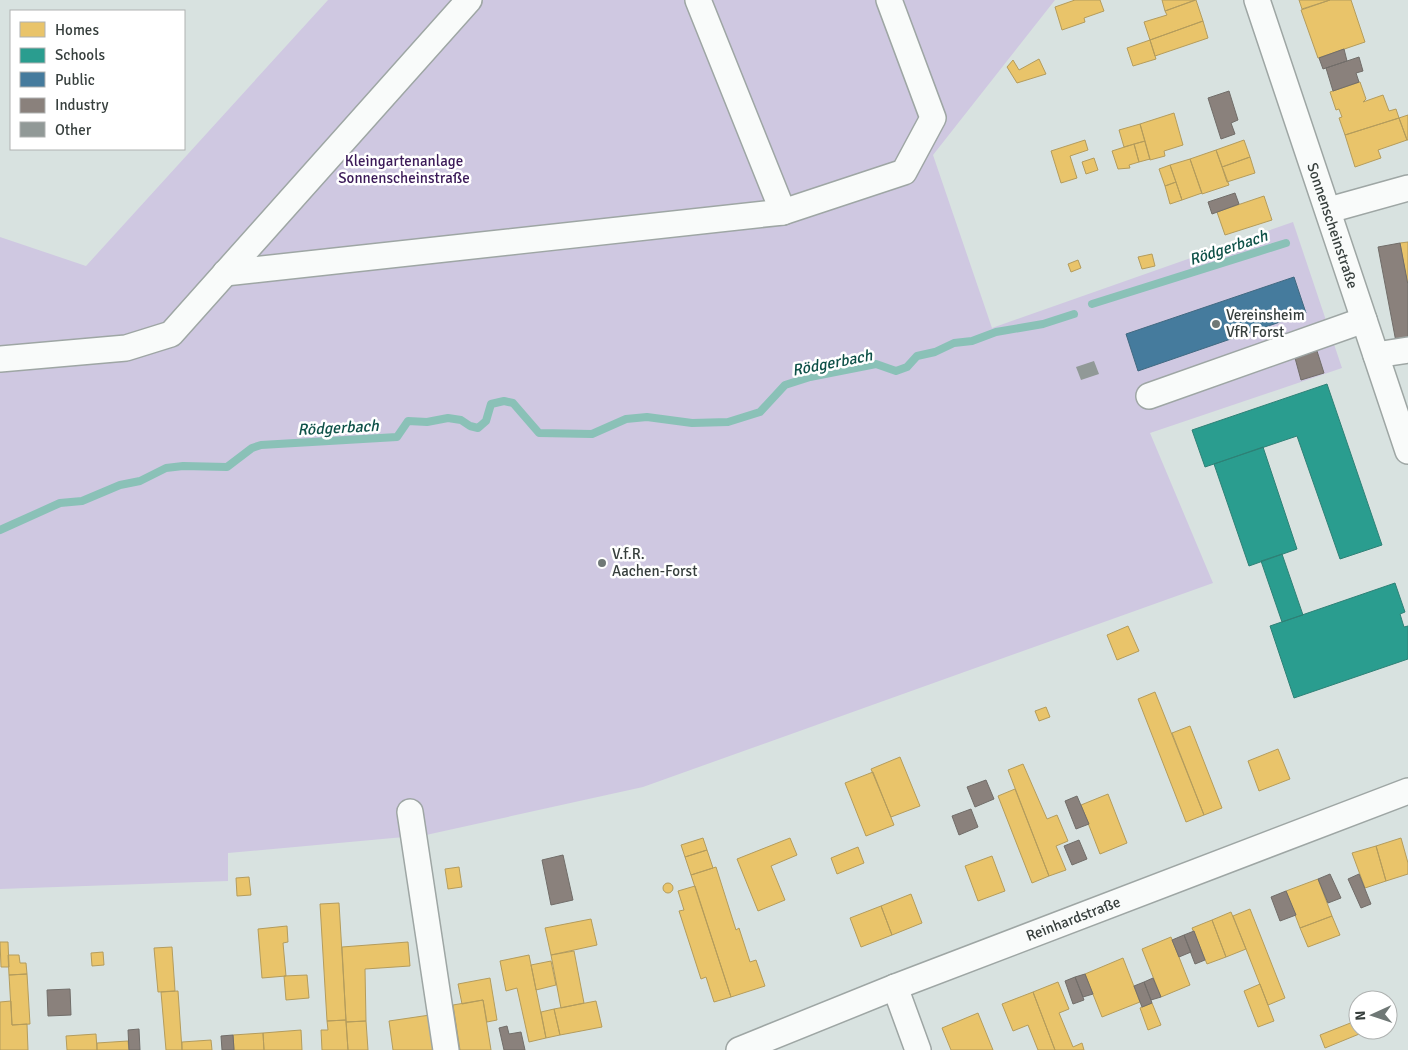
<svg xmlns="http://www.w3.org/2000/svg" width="1408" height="1050" font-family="Signika,sans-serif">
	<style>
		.green { fill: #cfc8e1 }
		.homes { fill: #e9c46a; stroke: #b49c5c }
		.schools { fill: #2a9d8f; stroke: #2e8176 }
		.public { fill: #457b9d; stroke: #416980 }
		.industry { fill: #8a817c; stroke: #716d69 }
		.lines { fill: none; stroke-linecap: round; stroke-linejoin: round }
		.stream { stroke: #8ac1b7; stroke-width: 8 }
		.building { fill: #919997 }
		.minor-casing { stroke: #9ea6a4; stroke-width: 28 }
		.minor { stroke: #f9fbfa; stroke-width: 25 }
		.poi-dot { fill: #6f7876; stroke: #fff; stroke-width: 2 }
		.labels { text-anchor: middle; stroke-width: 5; stroke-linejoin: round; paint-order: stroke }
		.park-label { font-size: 15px; fill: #3b1a58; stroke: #fff }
		.street-label { font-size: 15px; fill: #373f3d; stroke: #fff }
		.poi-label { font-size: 15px; fill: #373f3d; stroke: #fff; text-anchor: start }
		.water-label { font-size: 16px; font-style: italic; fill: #0e5148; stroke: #fff }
	</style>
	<rect width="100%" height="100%" fill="#d8e2e0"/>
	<path class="green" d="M 328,0 L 1055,0 L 933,155 L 992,328 L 1293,222 L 1342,368 L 1150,433 L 1213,583 L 643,787 L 426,835 L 228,853 L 228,881 L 0,889 L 0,237 L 86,266 Z"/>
	<path class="homes" d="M 1075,0 L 1100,0 L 1104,11 L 1084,18 L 1085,22 L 1062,30 L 1055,7 Z
		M 1162,0 L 1195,0 L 1165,11 Z
		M 1196,0 L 1203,21 L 1150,40 L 1144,22 L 1167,15 L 1165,11 Z
		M 1299,0 L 1330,0 L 1302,9 Z
		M 1330,0 L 1351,0 L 1365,42 L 1318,58 L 1301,10 Z
		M 1203,21 L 1208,38 L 1155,56 L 1150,40 Z
		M 1150,40 L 1156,59 L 1133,66 L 1127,48 Z
		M 1039,59 L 1046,74 L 1017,83 L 1007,67 L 1013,60 L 1019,70 Z
		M 1360,82 L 1366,99 L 1363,102 L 1383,95 L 1389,111 L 1396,109 L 1399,118 L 1345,135 L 1339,118 L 1342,117 L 1339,109 L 1336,110 L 1330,92 Z
		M 1174,113 L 1183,145 L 1164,151 L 1165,156 L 1150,160 L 1140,124 Z
		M 1408,115 L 1408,140 L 1407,140 L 1399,118 Z
		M 1399,118 L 1407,140 L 1378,150 L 1381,158 L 1355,167 L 1345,135 Z
		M 1140,124 L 1145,141 L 1124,147 L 1119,130 Z
		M 1085,140 L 1088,150 L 1070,156 L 1077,178 L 1061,183 L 1051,151 Z
		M 1244,140 L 1250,157 L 1222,167 L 1216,150 Z
		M 1145,141 L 1150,159 L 1139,162 L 1134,144 Z
		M 1134,144 L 1139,162 L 1129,165 L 1130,168 L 1118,169 L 1112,151 Z
		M 1216,150 L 1229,185 L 1202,194 L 1190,159 Z
		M 1250,157 L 1255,173 L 1227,182 L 1222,167 Z
		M 1094,158 L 1098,170 L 1086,174 L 1082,162 Z
		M 1190,159 L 1202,193 L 1182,200 L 1170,165 Z
		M 1170,165 L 1176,182 L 1165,186 L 1159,169 Z
		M 1176,182 L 1182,200 L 1170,204 L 1165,186 Z
		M 1264,196 L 1272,220 L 1225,235 L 1217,212 Z
		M 1408,242 L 1408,282 L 1407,282 L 1400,243 Z
		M 1152,254 L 1155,266 L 1142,269 L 1138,257 Z
		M 1078,260 L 1081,268 L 1071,272 L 1068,264 Z
		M 1128,626 L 1139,651 L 1117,660 L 1107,635 Z
		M 1155,692 L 1204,815 L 1186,822 L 1138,699 Z
		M 1046,707 L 1050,717 L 1039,721 L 1035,711 Z
		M 1190,726 L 1222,808 L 1204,815 L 1172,733 Z
		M 1278,749 L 1290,779 L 1259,791 L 1248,761 Z
		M 900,757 L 920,806 L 891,817 L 871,769 Z
		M 1023,764 L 1047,819 L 1057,815 L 1068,841 L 1056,846 L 1066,870 L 1049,876 L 1008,770 Z
		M 873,772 L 894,825 L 866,836 L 845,783 Z
		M 1015,789 L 1049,876 L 1032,883 L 998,796 Z
		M 1108,794 L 1127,843 L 1100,854 L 1081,805 Z
		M 703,838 L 707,850 L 685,857 L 681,845 Z
		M 790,838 L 797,855 L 771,866 L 785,900 L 758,911 L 737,859 Z
		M 1401,838 L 1408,863 L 1408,874 L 1386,881 L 1376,846 Z
		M 1376,846 L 1386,881 L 1365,888 L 1352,853 Z
		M 858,847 L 864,863 L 837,874 L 831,858 Z
		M 707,850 L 713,868 L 691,875 L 685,857 Z
		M 992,856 L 1005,891 L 978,901 L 965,866 Z
		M 459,867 L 462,887 L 448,889 L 445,869 Z
		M 716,867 L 736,930 L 739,928 L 750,962 L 756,960 L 765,986 L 731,997 L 691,875 Z
		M 249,877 L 251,895 L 237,896 L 236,878 Z
		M 1318,879 L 1332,916 L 1300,928 L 1286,891 Z
		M663 888a5 5 0 1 1 10 0a5 5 0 1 1-10 0Z
		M 695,886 L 731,997 L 714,1002 L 706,977 L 701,979 L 679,911 L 684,910 L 678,891 Z
		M 911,894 L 922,923 L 892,935 L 881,906 Z
		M 339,903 L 346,1020 L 327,1021 L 320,904 Z
		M 881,906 L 892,935 L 861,947 L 850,918 Z
		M 1250,909 L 1285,998 L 1268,1005 L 1233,916 Z
		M 1231,912 L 1246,949 L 1226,957 L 1212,920 Z
		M 1332,916 L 1340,935 L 1308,947 L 1300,928 Z
		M 591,919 L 597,945 L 551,955 L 545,928 Z
		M 1212,920 L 1226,957 L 1207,964 L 1192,928 Z
		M 287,926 L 288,942 L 283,943 L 286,976 L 262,978 L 258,929 Z
		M 1171,937 L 1190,985 L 1161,997 L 1142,949 Z
		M 0,942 L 8,942 L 9,967 L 1,967 Z
		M 408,942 L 410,966 L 365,969 L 366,1021 L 346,1022 L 342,947 Z
		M 172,947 L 175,991 L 158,992 L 154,948 Z
		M 574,951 L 584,1003 L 561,1008 L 551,955 Z
		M 103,952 L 104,965 L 92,966 L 91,953 Z
		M 8,955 L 19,955 L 20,963 L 26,963 L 27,974 L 9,975 Z
		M 529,955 L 546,1038 L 529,1042 L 517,988 L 506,991 L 500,961 Z
		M 1123,958 L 1140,1002 L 1102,1017 L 1085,974 Z
		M 551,961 L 556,985 L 536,990 L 531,965 Z
		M 27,974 L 30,1024 L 12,1025 L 9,975 Z
		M 307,975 L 309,998 L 286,1000 L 284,976 Z
		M 490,978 L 497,1020 L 487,1022 L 483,1000 L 462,1004 L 458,984 Z
		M 1058,982 L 1069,1009 L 1059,1013 L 1073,1047 L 1082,1043 L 1084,1050 L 1055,1050 L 1033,992 Z
		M 1260,984 L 1274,1021 L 1258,1027 L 1244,991 Z
		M 178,991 L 182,1050 L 166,1050 L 161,992 Z
		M 1033,992 L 1055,1050 L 1038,1050 L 1028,1025 L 1013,1031 L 1002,1004 Z
		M 483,1000 L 491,1050 L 460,1050 L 453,1005 Z
		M 11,1001 L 12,1025 L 27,1024 L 28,1050 L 0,1050 L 0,1002 Z
		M 596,1001 L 602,1027 L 560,1035 L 554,1009 Z
		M 1152,1003 L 1161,1025 L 1148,1030 L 1140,1008 Z
		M 554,1009 L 560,1035 L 546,1038 L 541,1012 Z
		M 978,1013 L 993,1050 L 951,1050 L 942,1028 Z
		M 430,1015 L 435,1050 L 393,1050 L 389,1021 Z
		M 346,1020 L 348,1050 L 322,1050 L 321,1030 L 328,1030 L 327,1021 Z
		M 1358,1020 L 1358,1030 L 1369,1030 L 1325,1048 L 1320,1035 Z
		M 366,1021 L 368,1050 L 348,1050 L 346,1022 Z
		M 301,1030 L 302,1050 L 264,1050 L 263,1033 Z
		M 263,1033 L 264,1050 L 234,1050 L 233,1035 Z
		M 96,1034 L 97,1050 L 67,1050 L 66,1036 Z
		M 211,1040 L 212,1050 L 182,1050 L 182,1042 Z
		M 128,1041 L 129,1050 L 97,1050 L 97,1043 Z"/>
	<path class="schools" d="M 1327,384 L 1382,545 L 1340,559 L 1297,436 L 1205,467 L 1192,430 Z
		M 1263,447 L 1297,549 L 1249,566 L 1214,464 Z
		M 1282,554 L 1303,615 L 1282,622 L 1261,561 Z
		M 1395,583 L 1405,612 L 1400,614 L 1404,627 L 1408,626 L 1408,659 L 1294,698 L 1270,626 Z"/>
	<path class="public" d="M 1294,277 L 1306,313 L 1138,371 L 1126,334 Z"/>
	<path class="industry" d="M 1344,49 L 1347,61 L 1323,69 L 1319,58 Z
		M 1359,57 L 1363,71 L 1356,73 L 1359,82 L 1333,91 L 1326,68 Z
		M 1229,91 L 1238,120 L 1231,123 L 1235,134 L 1221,139 L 1208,98 Z
		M 1235,193 L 1239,204 L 1212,214 L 1208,202 Z
		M 1400,243 L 1408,285 L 1408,340 L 1396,342 L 1378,247 Z
		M 1317,351 L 1324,373 L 1301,380 L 1295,358 Z
		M 986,780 L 994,799 L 975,807 L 967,787 Z
		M 1077,796 L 1089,824 L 1076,829 L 1065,801 Z
		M 971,809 L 978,827 L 959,835 L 952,816 Z
		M 1079,840 L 1087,859 L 1072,865 L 1064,846 Z
		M 563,855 L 573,900 L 551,905 L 542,860 Z
		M 1330,874 L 1341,898 L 1328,903 L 1318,879 Z
		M 1359,874 L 1371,904 L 1361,908 L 1348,879 Z
		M 1286,891 L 1296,915 L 1280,921 L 1271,897 Z
		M 1194,931 L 1205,960 L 1195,964 L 1184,935 Z
		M 1184,935 L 1191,952 L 1179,957 L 1172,940 Z
		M 1085,974 L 1093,994 L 1083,997 L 1075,977 Z
		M 1075,977 L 1084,1000 L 1073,1004 L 1065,981 Z
		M 1153,978 L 1161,997 L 1151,1000 L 1144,982 Z
		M 1144,982 L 1152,1003 L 1142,1007 L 1134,986 Z
		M 70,989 L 71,1015 L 48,1016 L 47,990 Z
		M 507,1026 L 509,1034 L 521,1032 L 525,1050 L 504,1050 L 499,1028 Z
		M 139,1029 L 140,1050 L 129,1050 L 128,1030 Z
		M 233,1035 L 234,1050 L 222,1050 L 221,1036 Z"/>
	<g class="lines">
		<path class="stream" d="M 1092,304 L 1286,243
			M 0,530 L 60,503 L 82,501 L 120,485 L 140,481 L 166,468 L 183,466 L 227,467 L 252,448 L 261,445 L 397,437 L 408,421 L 427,422 L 448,418 L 461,420 L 470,426 L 478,428 L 486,421 L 491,404 L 504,401 L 513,403 L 539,433 L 592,434 L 626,419 L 647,417 L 692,423 L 728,422 L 760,412 L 785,385 L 810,377 L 876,364 L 896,371 L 907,367 L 917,356 L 935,352 L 954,343 L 972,341 L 996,332 L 1043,324 L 1074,314"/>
	</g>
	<path class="building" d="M 1094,361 L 1099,374 L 1081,380 L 1076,367 Z"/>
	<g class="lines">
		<g class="minor-casing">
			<g id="minor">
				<path d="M 698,0 L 783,212"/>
				<path id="s1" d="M 1257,0 L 1408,451"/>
				<path d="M 1329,210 L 1408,188"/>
				<path d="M 225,273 L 783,212 L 904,172 L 933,118 L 889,0"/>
				<path d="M 1376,355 L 1408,350"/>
				<path d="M 0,359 L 126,348 L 171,334 L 469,0"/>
				<path d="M 1149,396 L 1364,320"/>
				<path d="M 410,812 L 446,1050"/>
				<path d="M 895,987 L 918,1050"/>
				<path id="s2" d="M 739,1050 L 895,987 L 1408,791"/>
			</g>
		</g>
		<use href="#minor" class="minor"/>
	</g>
	<g class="poi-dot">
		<circle cx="1216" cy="324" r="5"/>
		<circle cx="602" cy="563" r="5"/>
	</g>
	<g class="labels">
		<g class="park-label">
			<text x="404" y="166">Kleingartenanlage<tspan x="404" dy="17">Sonnenscheinstraße</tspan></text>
		</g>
		<g class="street-label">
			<text dy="5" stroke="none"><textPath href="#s1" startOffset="238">Sonnenscheinstraße</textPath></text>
			<text dy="5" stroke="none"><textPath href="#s2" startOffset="359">Reinhardstraße</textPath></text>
		</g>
		<g class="poi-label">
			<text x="1226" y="320">Vereinsheim<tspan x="1226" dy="17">VfR Forst</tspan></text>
			<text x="612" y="559">V.f.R.<tspan x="612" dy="17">Aachen-Forst</tspan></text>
		</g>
		<g class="water-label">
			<text transform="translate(1228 247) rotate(-18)" y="6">Rödgerbach</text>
			<text transform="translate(832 362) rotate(-11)" y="6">Rödgerbach</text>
			<text transform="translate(338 427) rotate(-3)" y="6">Rödgerbach</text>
		</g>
	</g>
	<rect x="10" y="10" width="175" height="140" fill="#ffffff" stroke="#afb2b1"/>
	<rect x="20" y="22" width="25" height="15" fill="#e9c46a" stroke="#afb2b1"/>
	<text x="55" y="35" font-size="15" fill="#373f3d">Homes</text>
	<rect x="20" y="48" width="25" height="15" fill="#2a9d8f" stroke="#afb2b1"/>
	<text x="55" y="60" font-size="15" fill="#373f3d">Schools</text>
	<rect x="20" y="72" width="25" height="15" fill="#457b9d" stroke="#afb2b1"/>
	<text x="55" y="85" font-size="15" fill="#373f3d">Public</text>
	<rect x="20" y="98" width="25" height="15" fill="#8a817c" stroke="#afb2b1"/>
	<text x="55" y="110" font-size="15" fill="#373f3d">Industry</text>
	<rect x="20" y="122" width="25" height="15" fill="#919997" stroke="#afb2b1"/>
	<text x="55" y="135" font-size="15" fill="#373f3d">Other</text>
	<g transform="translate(1373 1015) rotate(267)"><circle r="24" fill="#ffffff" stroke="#afb2b1"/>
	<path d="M0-4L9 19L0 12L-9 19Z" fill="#6f7876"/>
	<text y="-8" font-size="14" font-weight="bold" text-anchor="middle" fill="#373f3d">N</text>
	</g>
</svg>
